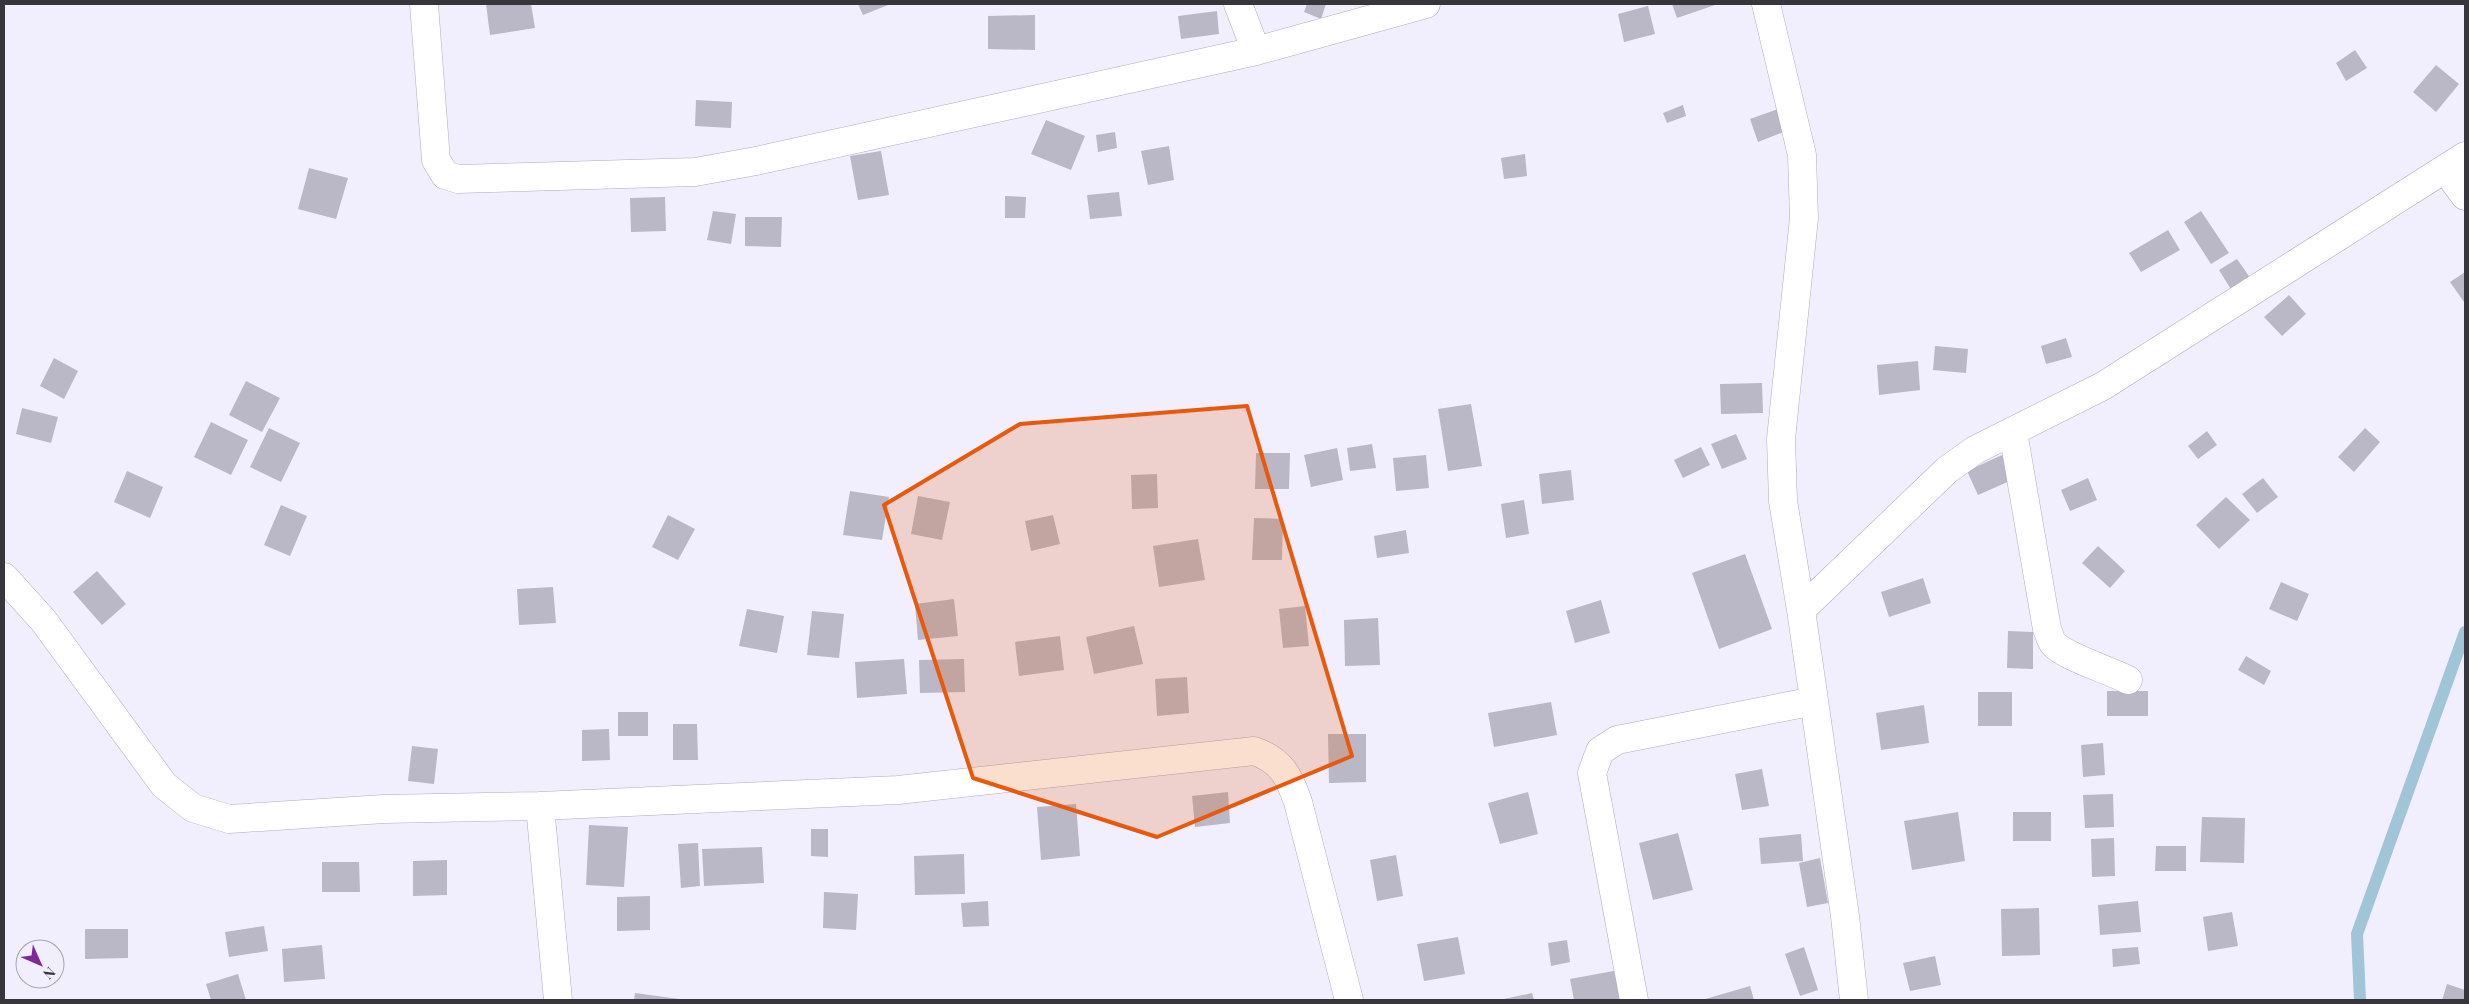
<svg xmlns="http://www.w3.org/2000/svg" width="2469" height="1004" font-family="'Playfair Display',serif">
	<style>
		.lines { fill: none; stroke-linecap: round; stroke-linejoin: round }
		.stream { stroke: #a0c5d7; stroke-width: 12 }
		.building { fill: #bab7c6 }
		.street-casing { stroke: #afacbb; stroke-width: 29 }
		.street { stroke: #fff; stroke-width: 28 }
		.marked { fill: #e8590c; fill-opacity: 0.2; stroke: #e8590c; stroke-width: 4; stroke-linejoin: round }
	</style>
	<rect width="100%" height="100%" fill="#f1effe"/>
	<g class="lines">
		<path class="stream" d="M 2360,1000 L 2357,934 L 2465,632"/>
	</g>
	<path class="building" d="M 486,4 L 531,4 L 535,28 L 490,35 Z
		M 858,4 L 887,4 L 888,5 L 863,15 Z
		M 1307,4 L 1326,4 L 1321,19 L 1304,12 Z
		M 1672,4 L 1718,4 L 1677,18 Z
		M 1648,6 L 1655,34 L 1624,42 L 1618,14 Z
		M 1217,11 L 1219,34 L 1181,39 L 1178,16 Z
		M 1035,15 L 1035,50 L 988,49 L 988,16 Z
		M 2355,50 L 2367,68 L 2346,81 L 2336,63 Z
		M 2436,65 L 2459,84 L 2436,112 L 2413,92 Z
		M 696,100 L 732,102 L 731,128 L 695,126 Z
		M 1683,105 L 1686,116 L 1667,123 L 1663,113 Z
		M 1778,109 L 1786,131 L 1758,142 L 1750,119 Z
		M 1046,120 L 1085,136 L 1071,170 L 1031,154 Z
		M 1115,132 L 1117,148 L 1098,152 L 1096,135 Z
		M 1169,146 L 1174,180 L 1148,185 L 1141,151 Z
		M 881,151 L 889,195 L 858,200 L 850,156 Z
		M 1525,154 L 1527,176 L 1504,179 L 1501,158 Z
		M 309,168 L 348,178 L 336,219 L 298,209 Z
		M 1119,192 L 1122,216 L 1090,219 L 1087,195 Z
		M 1005,196 L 1026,197 L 1025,218 L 1005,218 Z
		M 665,197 L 666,231 L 631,232 L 630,198 Z
		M 713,211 L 736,214 L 731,244 L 707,240 Z
		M 2201,211 L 2229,253 L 2211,264 L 2184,222 Z
		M 745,217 L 782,217 L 781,247 L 745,246 Z
		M 2168,230 L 2180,250 L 2141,272 L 2129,253 Z
		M 2237,259 L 2251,279 L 2232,291 L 2219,270 Z
		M 2465,272 L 2465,301 L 2464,302 L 2450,282 Z
		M 2289,295 L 2306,314 L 2282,336 L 2264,317 Z
		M 2066,338 L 2072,357 L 2046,364 L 2041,346 Z
		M 1935,346 L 1968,349 L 1966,373 L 1933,370 Z
		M 54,358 L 78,371 L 64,399 L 40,386 Z
		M 1918,361 L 1920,390 L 1879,395 L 1877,365 Z
		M 246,381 L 280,398 L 262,432 L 229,415 Z
		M 1762,383 L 1763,413 L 1721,414 L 1720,384 Z
		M 1471,404 L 1482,466 L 1448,471 L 1438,409 Z
		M 22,408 L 58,417 L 51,443 L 16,434 Z
		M 211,422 L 248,440 L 231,475 L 194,457 Z
		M 269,428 L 300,443 L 281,482 L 250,467 Z
		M 2365,428 L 2380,442 L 2354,472 L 2338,457 Z
		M 2207,431 L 2217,445 L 2198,459 L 2188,446 Z
		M 1736,434 L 1747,459 L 1722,469 L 1711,444 Z
		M 1372,444 L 1376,468 L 1350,471 L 1347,448 Z
		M 1701,447 L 1710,465 L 1683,478 L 1674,460 Z
		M 1337,448 L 1343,480 L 1311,487 L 1304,455 Z
		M 1256,453 L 1290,453 L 1289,489 L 1255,489 Z
		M 1426,455 L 1429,488 L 1396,491 L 1393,458 Z
		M 2002,455 L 2012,480 L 1978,495 L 1967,471 Z
		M 1571,470 L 1574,500 L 1542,504 L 1539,474 Z
		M 127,471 L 163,487 L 150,518 L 114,502 Z
		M 1157,474 L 1158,508 L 1132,509 L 1131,475 Z
		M 2088,478 L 2097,500 L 2070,511 L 2061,490 Z
		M 2263,478 L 2278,497 L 2257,513 L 2242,494 Z
		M 850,491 L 889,497 L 882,540 L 843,535 Z
		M 918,496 L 950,502 L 942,540 L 911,534 Z
		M 2226,497 L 2250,520 L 2219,549 L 2196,525 Z
		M 1524,500 L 1529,534 L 1506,538 L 1501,504 Z
		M 281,505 L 307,516 L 290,556 L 264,545 Z
		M 668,515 L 695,529 L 678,560 L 652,547 Z
		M 1053,515 L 1060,544 L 1031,551 L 1025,521 Z
		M 1254,518 L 1283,519 L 1282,560 L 1252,560 Z
		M 1406,530 L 1409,553 L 1377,558 L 1374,536 Z
		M 1198,539 L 1205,580 L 1159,587 L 1153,546 Z
		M 2098,546 L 2125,571 L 2110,588 L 2082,563 Z
		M 1745,554 L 1772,629 L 1719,649 L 1692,573 Z
		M 97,571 L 126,604 L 102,625 L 73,592 Z
		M 1923,578 L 1931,603 L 1889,617 L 1881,592 Z
		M 2281,582 L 2309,594 L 2297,621 L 2269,609 Z
		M 553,587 L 556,623 L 519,625 L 517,589 Z
		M 954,599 L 958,636 L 918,640 L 915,604 Z
		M 1601,600 L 1610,633 L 1575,643 L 1566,611 Z
		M 1305,606 L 1309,646 L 1283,648 L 1279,609 Z
		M 747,609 L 784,616 L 777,653 L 739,646 Z
		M 812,611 L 844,614 L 839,658 L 807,655 Z
		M 1378,618 L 1380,665 L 1345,666 L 1344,620 Z
		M 1134,626 L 1143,664 L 1094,674 L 1086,637 Z
		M 2008,631 L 2033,632 L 2033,669 L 2007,668 Z
		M 1060,636 L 1064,670 L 1019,676 L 1015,642 Z
		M 2246,656 L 2271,671 L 2264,685 L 2238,670 Z
		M 904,659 L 907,694 L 857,698 L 855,662 Z
		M 964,659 L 965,692 L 920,693 L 919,660 Z
		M 1187,677 L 1189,713 L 1157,716 L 1155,679 Z
		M 2107,691 L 2148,691 L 2148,716 L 2107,716 Z
		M 1978,692 L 2012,692 L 2012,726 L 1978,726 Z
		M 1551,702 L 1557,735 L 1494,747 L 1488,713 Z
		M 1924,705 L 1929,743 L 1881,750 L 1876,713 Z
		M 618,712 L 648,712 L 648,736 L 618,736 Z
		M 673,724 L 697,724 L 698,760 L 673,760 Z
		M 609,729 L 610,760 L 582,761 L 582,730 Z
		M 1328,734 L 1366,734 L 1366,782 L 1329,783 Z
		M 2103,743 L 2105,775 L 2083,777 L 2081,745 Z
		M 412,746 L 438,749 L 434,784 L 408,781 Z
		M 1762,769 L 1769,806 L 1742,810 L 1735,774 Z
		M 1228,792 L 1230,823 L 1195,827 L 1192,796 Z
		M 1528,792 L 1538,834 L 1500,844 L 1488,803 Z
		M 2113,794 L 2114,827 L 2085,828 L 2083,795 Z
		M 1076,804 L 1080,856 L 1041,860 L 1037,807 Z
		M 1958,812 L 1965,861 L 1912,870 L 1904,821 Z
		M 2013,812 L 2051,812 L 2051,841 L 2013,841 Z
		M 2202,817 L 2245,818 L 2244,863 L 2200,862 Z
		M 589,825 L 628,827 L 624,887 L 586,885 Z
		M 811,829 L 828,829 L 828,857 L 811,856 Z
		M 1678,833 L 1693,890 L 1653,900 L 1639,843 Z
		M 1801,834 L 1803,861 L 1761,864 L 1759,838 Z
		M 2114,838 L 2115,876 L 2092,877 L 2091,839 Z
		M 698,843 L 700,886 L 681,888 L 678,844 Z
		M 2156,846 L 2186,846 L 2186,871 L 2155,871 Z
		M 762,847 L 764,883 L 704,886 L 702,849 Z
		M 964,854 L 965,894 L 915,895 L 914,856 Z
		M 1396,855 L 1403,896 L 1377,901 L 1370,860 Z
		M 1820,858 L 1828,903 L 1807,907 L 1799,863 Z
		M 447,860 L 447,895 L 413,896 L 413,861 Z
		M 322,862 L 359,862 L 360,892 L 322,892 Z
		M 824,892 L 858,894 L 856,930 L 823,928 Z
		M 650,896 L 650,930 L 617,931 L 617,897 Z
		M 988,901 L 989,926 L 963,927 L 961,903 Z
		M 2138,901 L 2141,932 L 2100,935 L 2098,905 Z
		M 2039,908 L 2040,955 L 2002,956 L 2001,909 Z
		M 2232,912 L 2238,946 L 2208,951 L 2203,917 Z
		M 264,926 L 268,951 L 229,957 L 225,932 Z
		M 85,929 L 128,929 L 128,958 L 85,959 Z
		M 1458,937 L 1465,974 L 1424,981 L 1417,944 Z
		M 1567,940 L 1570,962 L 1551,966 L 1548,943 Z
		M 322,945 L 325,979 L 284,982 L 282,949 Z
		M 1804,947 L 1818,990 L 1800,996 L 1785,954 Z
		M 2138,947 L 2140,964 L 2113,967 L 2112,949 Z
		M 1935,956 L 1941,985 L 1910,991 L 1903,963 Z
		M 1619,970 L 1625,1000 L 1574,1000 L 1570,979 Z
		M 238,974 L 246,1000 L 211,1000 L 206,984 Z
		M 2447,984 L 2465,990 L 2465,1000 L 2442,1000 Z
		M 1750,986 L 1754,1000 L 1702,1000 Z
		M 635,993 L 679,999 L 679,1000 L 634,1000 Z
		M 1532,993 L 1534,1000 L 1504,1000 L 1504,999 Z"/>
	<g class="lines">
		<g class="street-casing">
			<path id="street" d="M 424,4 L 436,160 L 445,175 L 458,179 L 695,172 L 756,161 L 1256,51 L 1426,4
				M 1238,4 L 1256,51
				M 1766,4 L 1802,155 L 1804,218 L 1781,439 L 1783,501 L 1801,610 L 1845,916 L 1854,1000
				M 2445,169 L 2465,196
				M 2013,432 L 2047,629 C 2049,633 2050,639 2053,643 C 2064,657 2110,670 2128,680
				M 4,577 L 43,620 L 164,785 L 193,808 L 229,819 L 384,809 L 540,806 L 898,790 L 1254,751 C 1281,760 1289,776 1298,802 L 1349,1000
				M 1801,610 L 1947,470 L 1975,450 L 2103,386 L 2465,156
				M 540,806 L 558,1000
				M 1634,1000 L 1592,773 L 1600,751 L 1617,740 L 1814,701"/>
		</g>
		<use href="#street" class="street"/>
	</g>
	<path class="marked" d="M 1247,406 L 1352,756 L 1157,837 L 973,778 L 884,505 L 1020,424 Z"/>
	<rect width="2469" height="1004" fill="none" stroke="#37363c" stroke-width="10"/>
	<g transform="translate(40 964) rotate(135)"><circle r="24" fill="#f1effe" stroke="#a7a5b0"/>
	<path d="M0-4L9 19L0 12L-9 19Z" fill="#7c2a9a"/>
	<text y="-8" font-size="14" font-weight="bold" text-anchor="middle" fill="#37363c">N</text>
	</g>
</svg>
